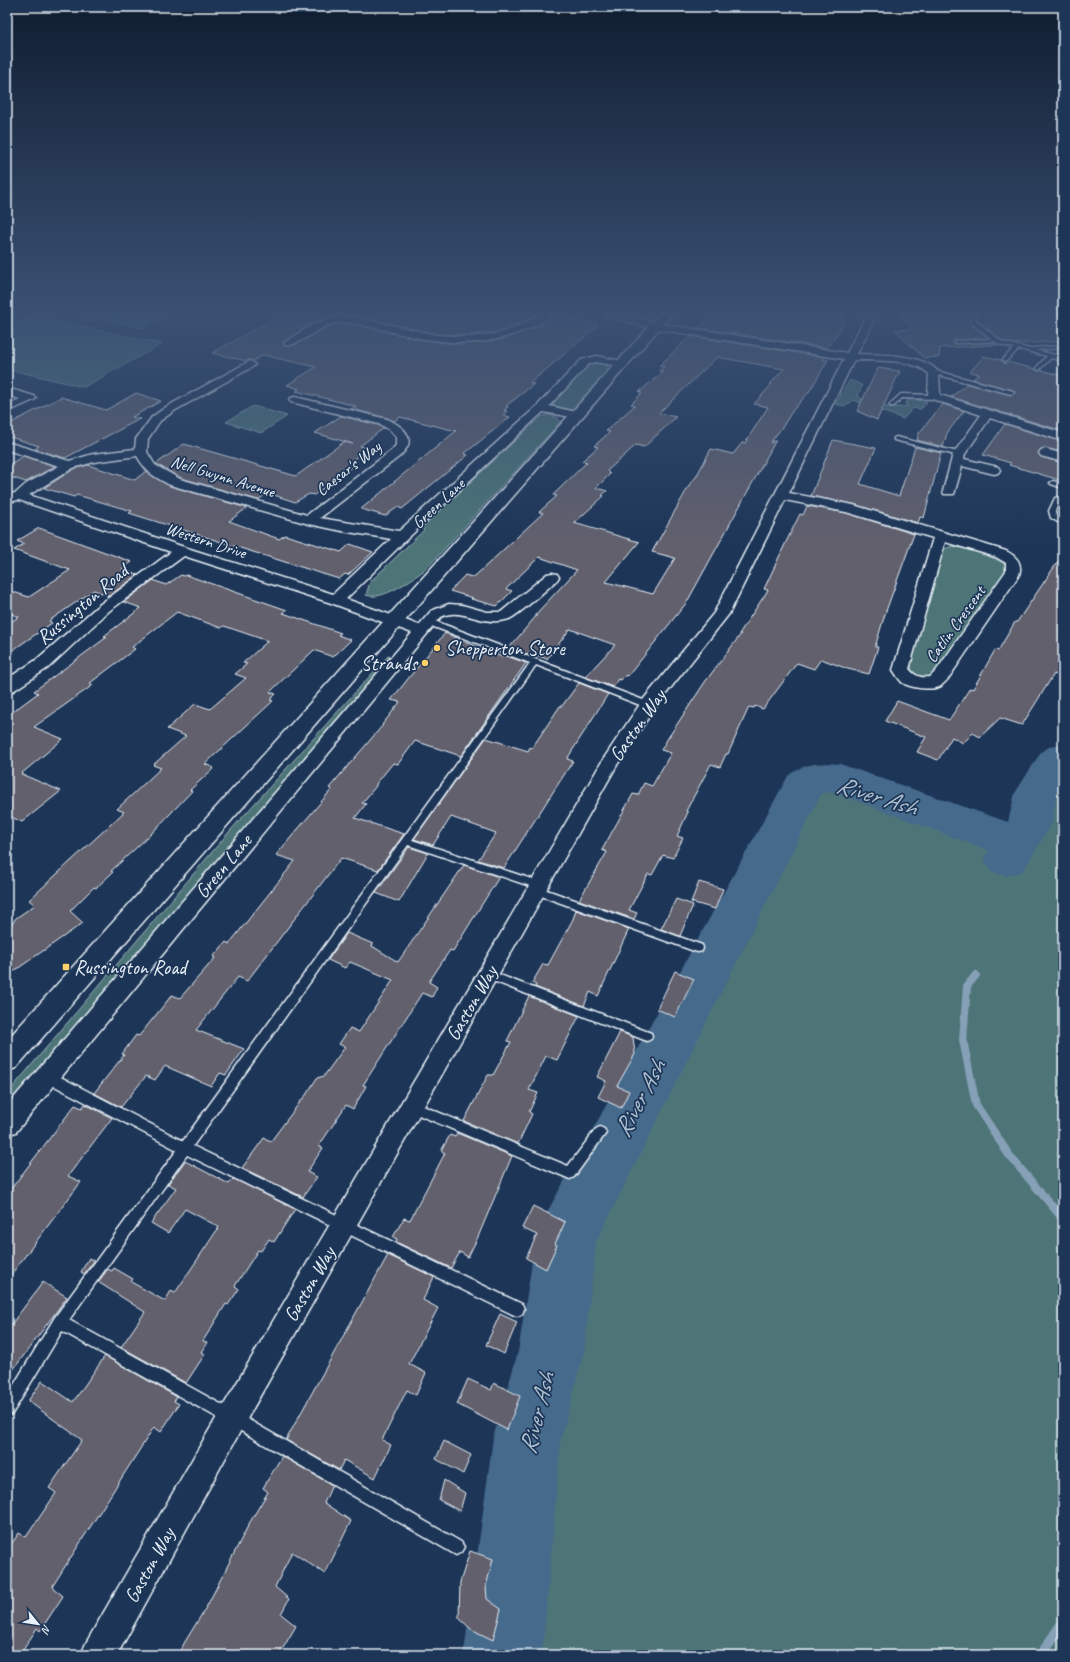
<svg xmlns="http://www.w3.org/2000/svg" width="1070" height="1662" font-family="Caveat,sans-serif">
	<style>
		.green { fill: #4d7478; stroke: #9ab2b8 }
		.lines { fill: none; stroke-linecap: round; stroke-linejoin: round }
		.stream-far1 { stroke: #86a0b7; stroke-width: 8 }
		.stream { stroke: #86a0b7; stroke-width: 11 }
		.river { fill: #456a8c; fill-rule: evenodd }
		.building { fill: #62606d; stroke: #e8f1f8; fill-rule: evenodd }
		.service-casing { stroke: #e8f1f8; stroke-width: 3 }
		.minor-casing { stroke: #e8f1f8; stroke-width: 3 }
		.tertiary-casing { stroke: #e8f1f8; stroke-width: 3 }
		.secondary-casing { stroke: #e8f1f8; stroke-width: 3 }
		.service { fill: #1d3557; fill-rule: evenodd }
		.minor { fill: #1d3557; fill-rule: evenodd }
		.tertiary { fill: #1d3557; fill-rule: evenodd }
		.secondary { fill: #1d3557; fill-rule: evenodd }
		.poi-dot { fill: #ffd166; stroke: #1d3557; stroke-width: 1.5 }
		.labels { text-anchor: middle; stroke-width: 3.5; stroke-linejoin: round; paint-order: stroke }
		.far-street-label { font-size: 17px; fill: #e8f1f8; stroke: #1d3557 }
		.street-label { font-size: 20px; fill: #e8f1f8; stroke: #1d3557 }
		.poi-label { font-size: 20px; fill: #e8f1f8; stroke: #1d3557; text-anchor: start }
		.near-water-label { font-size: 25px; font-style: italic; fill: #afc2d2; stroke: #1d3557 }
	</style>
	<rect width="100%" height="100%" fill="#1d3557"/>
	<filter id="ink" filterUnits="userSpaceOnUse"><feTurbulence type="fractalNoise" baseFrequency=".025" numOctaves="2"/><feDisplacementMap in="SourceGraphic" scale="8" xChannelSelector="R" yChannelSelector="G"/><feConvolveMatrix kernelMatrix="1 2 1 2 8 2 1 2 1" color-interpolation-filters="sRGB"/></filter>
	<g filter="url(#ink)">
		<path class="green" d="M 78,314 L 163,314 L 167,315 L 141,328 Z
			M 33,316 L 162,344 L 84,387 L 7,369 L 7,328 Z
			M 593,364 L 604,364 L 610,368 L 575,409 C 567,411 560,411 553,406 L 554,401 L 586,367 Z
			M 850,380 L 862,385 L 858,396 C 871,407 891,409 908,406 L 905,404 L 910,398 L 927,402 L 921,409 L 913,408 L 903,419 L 854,400 L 845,406 L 835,404 Z
			M 253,406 L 287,416 L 261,433 L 226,422 Z
			M 549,415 L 558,418 L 560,422 L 427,568 C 414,578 382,602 366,595 L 370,582 L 424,530 L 421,528 L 542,416 Z
			M 952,546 C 965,548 1001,558 1009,568 L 933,675 L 927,679 L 918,677 L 912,672 L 911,664 L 942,550 Z
			M 388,656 L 392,657 L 7,1111 L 7,1094 L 229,832 Z
			M 1063,757 L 1063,1655 L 501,1655 L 504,1645 L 527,1438 L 551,1352 L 566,1237 L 803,787 C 816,773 821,777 837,785 L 991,840 L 1015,846 L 1030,823 L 1036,793 L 1056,762 Z"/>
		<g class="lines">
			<path class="stream-far1" d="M 976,975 L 967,986 L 963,1040 L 976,1105 L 1009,1155 L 1063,1219"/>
			<path class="stream" d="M 1041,1655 L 1063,1623"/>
			<path class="river" d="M 1063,743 L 1063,784 L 1057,794 L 1052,823 L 1023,871 L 1007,876 L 991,871 L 984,859 L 989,851 L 980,847 L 835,793 L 824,792 L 820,796 L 596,1242 L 584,1352 L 561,1438 L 543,1645 L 540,1655 L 462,1655 L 465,1645 L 493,1438 L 518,1352 L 536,1237 L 545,1216 L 788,776 C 803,763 821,762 840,764 L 1008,822 L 1015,793 L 1041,752 L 1049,747 Z"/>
		</g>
		<path class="building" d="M 283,314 L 537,314 L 501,332 L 470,335 L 436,334 L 354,316 L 335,316 L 312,323 L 283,342 L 285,346 L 295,345 L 327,327 L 340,324 L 354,324 L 416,339 L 457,344 L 478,343 L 499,340 L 533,328 L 546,321 L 553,314 L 599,325 L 530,383 L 534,384 L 506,406 L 508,407 L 504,410 L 507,411 L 503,415 L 510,417 L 464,454 L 468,455 L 402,509 L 398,507 L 385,516 L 361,509 L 456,431 L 400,417 L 394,421 L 387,418 L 351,409 L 356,406 L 296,391 L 299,389 L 287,385 L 316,367 L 263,355 L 253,361 L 249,360 L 246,361 L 212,353 Z
			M 713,314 L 845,314 L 841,322 L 845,322 L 827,348 L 698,328 Z
			M 921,314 L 971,314 L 970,320 L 972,325 L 988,338 L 955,340 L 954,344 L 994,343 L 997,345 L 940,348 L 939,357 L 924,358 L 895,330 L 914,329 L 900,316 Z
			M 978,314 L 1063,314 L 1063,341 L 1014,344 L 1003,341 L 978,321 L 977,319 Z
			M 690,336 L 825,357 L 823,360 L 828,360 L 809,392 L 793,410 L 783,426 L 770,443 L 776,440 L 687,602 L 628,676 L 626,675 L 621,680 L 618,679 L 613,687 L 585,677 L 615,645 L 570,629 L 547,659 L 533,654 L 531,656 L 509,648 L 537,615 L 535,615 L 577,570 L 539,557 L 506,589 L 512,591 L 497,606 L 471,599 L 473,598 L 450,591 L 465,575 L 472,577 L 475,576 L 543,513 L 539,512 L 557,496 L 553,495 L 587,462 L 582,461 L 598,447 L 594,446 L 610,432 L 606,431 L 635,405 L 631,404 L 642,393 L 639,392 L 663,372 L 659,371 L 664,367 L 659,366 ZM 717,357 L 784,369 L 770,384 L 772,384 L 754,404 L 768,407 L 745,443 L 742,443 L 733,454 L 711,449 L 696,477 L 690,484 L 652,552 L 675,558 L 653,594 L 606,582 L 639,542 L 574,523 L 604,496 L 602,495 L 607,491 L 596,488 L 610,474 L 607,471 L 636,445 L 644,447 L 676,417 L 659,413 Z
			M 984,356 L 1001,360 L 1005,364 L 1007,362 L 1035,369 L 1038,371 L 1041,370 L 1063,376 L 1063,431 L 951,397 L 967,384 L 1011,395 L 1015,393 L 1013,390 L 973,379 L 979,374 L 970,372 Z
			M 878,368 L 900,371 L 877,420 L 857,411 Z
			M 136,393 L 161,401 L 132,417 L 140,419 L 65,458 L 35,449 L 39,446 L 7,436 L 7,425 L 61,397 L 106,410 Z
			M 943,404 L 964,411 L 947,433 L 943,447 L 917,440 L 919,433 Z
			M 341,416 L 378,425 L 384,428 L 360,446 L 369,448 L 347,464 L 353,466 L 314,495 L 309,494 L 295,502 L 268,493 L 258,500 L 181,478 L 156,464 L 184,444 L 296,476 L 344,442 L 353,444 L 315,433 Z
			M 1005,424 L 1063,442 L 1063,452 L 1045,448 L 1041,449 L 1038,452 L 1041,457 L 1063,463 L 1063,481 L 1009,465 L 1011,463 L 983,455 Z
			M 833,440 L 876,448 L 860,484 L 899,496 L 915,447 L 941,453 L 924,518 L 920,517 L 918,523 L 853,504 L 811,496 Z
			M 23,456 L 55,466 L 26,482 L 7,476 L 7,466 Z
			M 88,465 L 135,480 L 146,471 L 170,486 L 247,508 L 229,521 L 279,539 L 285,535 L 341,552 L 350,544 L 373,552 L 348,575 L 345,574 L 339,579 L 129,513 L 132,511 L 77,495 L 74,497 L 44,488 L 74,469 Z
			M 807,506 L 846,513 L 914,534 L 886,611 L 875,647 L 878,647 L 869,674 L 848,669 L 821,659 L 814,669 L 797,663 L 763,709 L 755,706 L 754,708 L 749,707 L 728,754 L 726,754 L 720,767 L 711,764 L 686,811 L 688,812 L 677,836 L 683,838 L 673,858 L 663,855 L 652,875 L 648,874 L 629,910 L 637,913 L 634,919 L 579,900 L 607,852 L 602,850 L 633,794 L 638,795 L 644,783 L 652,786 L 671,753 L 661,750 L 668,738 L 705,682 L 741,634 L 739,634 L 768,590 L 764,589 L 787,540 L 800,514 L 803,515 Z
			M 39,528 L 132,562 L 122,569 L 138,575 L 109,596 L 94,590 L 49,621 L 52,623 L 7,654 L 7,624 L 19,617 L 7,612 L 7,590 L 29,597 L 70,570 L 14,550 L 24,544 L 17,541 Z
			M 1063,554 L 1063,665 L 1056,675 L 1054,674 L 1022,725 L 1000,718 L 980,737 L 973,733 L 963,743 L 952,737 L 938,760 L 917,752 L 926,737 L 885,721 L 897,701 L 949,720 L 970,688 L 973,689 L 995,650 L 998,651 L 1015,622 L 1017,622 Z
			M 181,575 L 184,576 L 186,575 L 287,610 L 283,613 L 341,633 L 338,635 L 351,640 L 333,657 L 314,650 L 270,692 L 276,694 L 270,700 L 273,701 L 205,764 L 214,768 L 190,790 L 192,791 L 150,835 L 111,871 L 113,872 L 96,888 L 94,887 L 70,911 L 83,923 L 7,976 L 7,931 L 16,918 L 35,905 L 29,900 L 124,812 L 117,809 L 161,768 L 153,765 L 186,736 L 167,729 L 195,704 L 210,709 L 246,678 L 235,674 L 247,664 L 243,663 L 268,641 L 224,626 L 221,628 L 177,612 L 132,647 L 135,649 L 90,683 L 93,685 L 34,727 L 63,739 L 21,774 L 61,791 L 22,822 L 7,815 L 7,716 L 38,693 L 34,691 L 107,637 L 104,636 L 141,608 L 124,602 L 153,580 L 166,585 Z
			M 445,633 L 502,657 L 504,655 L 526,663 L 461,756 L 415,741 L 398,764 L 393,763 L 376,784 L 376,786 L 362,803 L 366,804 L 355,818 L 404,834 L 378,870 L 341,858 L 247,981 L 238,977 L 196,1030 L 244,1049 L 226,1075 L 220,1073 L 211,1086 L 165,1066 L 155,1080 L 146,1076 L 121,1107 L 94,1093 L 124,1055 L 122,1054 L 136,1035 L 139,1036 L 172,995 L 180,998 L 215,958 L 213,957 L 226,942 L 229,944 L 295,861 L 276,855 L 332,789 L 329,788 L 383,725 L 382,725 L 400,702 L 391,700 Z
			M 579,683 L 608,694 L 567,759 L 573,761 L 504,868 L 478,860 L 496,833 L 451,817 L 433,845 L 414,839 L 486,738 L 528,751 L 530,747 L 532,748 L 560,706 L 562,706 Z
			M 409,847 L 428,853 L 399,902 L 376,893 Z
			M 464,865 L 499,877 L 453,951 L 450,950 L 429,982 L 437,987 L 432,997 L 422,993 L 363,1085 L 366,1086 L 353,1109 L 346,1105 L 319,1146 L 323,1148 L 307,1172 L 317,1177 L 305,1194 L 303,1197 L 242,1168 L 264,1138 L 271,1141 L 303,1098 L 304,1098 L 317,1078 L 324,1076 L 345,1047 L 339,1044 L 350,1028 L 359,1032 L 393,980 L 350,962 L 345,968 L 328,960 L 347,933 L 373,944 L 372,946 L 398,962 Z
			M 699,882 L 723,889 L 715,909 L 691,902 Z
			M 676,899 L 693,905 L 680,936 L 661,929 Z
			M 576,910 L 629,929 L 598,996 L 590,992 L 584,1006 L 535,987 L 536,985 L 532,983 L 543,964 L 548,965 L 573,919 Z
			M 675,971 L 694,979 L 675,1017 L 657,1009 Z
			M 529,996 L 579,1016 L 557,1060 L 546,1056 L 529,1090 L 538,1093 L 529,1112 L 532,1114 L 518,1144 L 464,1121 L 488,1075 L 493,1075 L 511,1042 L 507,1041 Z
			M 620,1032 L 633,1037 L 635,1054 L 617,1086 L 629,1091 L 621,1108 L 598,1097 L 606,1081 L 597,1077 Z
			M 85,1104 L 112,1118 L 68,1176 L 81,1182 L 7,1280 L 7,1194 L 75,1105 L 82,1108 Z
			M 457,1133 L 512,1156 L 478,1237 L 468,1257 L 460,1252 L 451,1268 L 396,1242 L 397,1239 L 393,1237 L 404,1218 L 410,1220 L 445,1153 L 441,1151 L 450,1135 L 455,1137 Z
			M 185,1161 L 229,1184 L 234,1179 L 295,1209 L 274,1242 L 269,1239 L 261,1251 L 258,1250 L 235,1286 L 239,1289 L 228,1305 L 226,1304 L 203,1341 L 207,1343 L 201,1352 L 205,1354 L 186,1383 L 121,1347 L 145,1312 L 98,1282 L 108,1269 L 112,1271 L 114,1268 L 133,1279 L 131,1282 L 165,1301 L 171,1291 L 175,1293 L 219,1227 L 185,1209 L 168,1233 L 151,1223 L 176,1188 L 168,1184 Z
			M 533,1206 L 565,1222 L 555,1244 L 557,1245 L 546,1269 L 526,1258 L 537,1235 L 522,1228 Z
			M 388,1255 L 434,1277 L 423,1300 L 438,1308 L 409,1364 L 426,1373 L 416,1395 L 407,1390 L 382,1440 L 391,1445 L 375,1478 L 344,1460 L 339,1470 L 286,1440 Z
			M 89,1258 L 94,1261 L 84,1274 L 81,1272 Z
			M 43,1282 L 67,1297 L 7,1378 L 7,1330 Z
			M 500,1314 L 517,1322 L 504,1354 L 486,1345 Z
			M 105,1356 L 177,1397 L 174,1401 L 179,1404 L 161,1432 L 154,1427 L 52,1587 L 63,1596 L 40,1631 L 37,1628 L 20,1655 L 7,1655 L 7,1550 L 19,1533 L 26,1537 L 56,1493 L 49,1488 L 82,1440 L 28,1401 L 42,1381 L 73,1402 Z
			M 468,1379 L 491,1390 L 494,1383 L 520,1396 L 507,1430 L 457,1404 Z
			M 444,1441 L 471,1455 L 463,1474 L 436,1459 Z
			M 282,1456 L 332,1485 L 324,1503 L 351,1521 L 325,1574 L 292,1552 L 275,1587 L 289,1599 L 281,1614 L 296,1626 L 279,1655 L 177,1655 L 208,1604 L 250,1522 L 268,1492 L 263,1488 Z
			M 444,1480 L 465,1493 L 460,1511 L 439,1500 Z
			M 470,1551 L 493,1559 L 486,1586 L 487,1599 L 501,1609 L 493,1640 L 471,1629 L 459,1618 L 460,1582 Z"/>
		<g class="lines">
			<g class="service-casing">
				<path id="service" d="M 973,314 L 977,314 L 975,319 L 977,322 L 1002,342 L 1030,349 L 1032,348 L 1063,346 L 1063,348 L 1035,350 L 1063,357 L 1063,361 L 1051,358 L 1039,370 L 1036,368 L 1047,356 L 1019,349 L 1005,362 L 1002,360 L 1014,348 L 998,344 L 995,341 L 955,343 L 955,341 L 957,341 L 992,339 L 973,324 L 971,319 Z
					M 933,370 L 1013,391 L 1014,392 L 1011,394 L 931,373 L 930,372 Z
					M 901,394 L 936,395 L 939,397 L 936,399 L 902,398 L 894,406 L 890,406 L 890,404 Z
					M 896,437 L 962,453 L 963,454 L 960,456 L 894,440 L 894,438 Z
					M 1053,481 L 1063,484 L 1063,488 L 1051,484 L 1050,483 Z
					M 1063,496 L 1063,500 L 1060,500 L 1055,511 L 1056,516 L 1063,520 L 1063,525 L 1051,518 L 1049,511 L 1055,498 Z
					M 426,620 L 432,620 L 651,703 L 652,705 L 651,707 L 645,707 L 536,665 L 412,840 L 541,882 L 543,885 L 541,888 L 702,945 L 703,948 L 702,951 L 698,952 L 694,951 L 533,893 L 531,890 L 533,887 L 408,845 L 193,1146 L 522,1304 L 524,1309 L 522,1314 L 517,1316 L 512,1314 L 187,1155 L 69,1320 L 237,1413 L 461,1542 L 464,1547 L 461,1552 L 456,1555 L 227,1423 L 62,1331 L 12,1414 L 7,1416 L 7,1396 L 55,1317 L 177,1150 L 43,1080 L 41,1076 L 43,1072 L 47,1071 L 51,1072 L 183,1141 L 530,663 L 426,624 Z
					M 487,970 L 651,1033 L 652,1036 L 651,1039 L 647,1041 L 483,977 L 482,974 L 483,971 Z
					M 411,1101 L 568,1166 L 596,1129 L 600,1127 L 604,1129 L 606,1133 L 574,1177 L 570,1179 L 407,1110 L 405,1106 L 407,1102 Z"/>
			</g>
			<g class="minor-casing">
				<path id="minor" d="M 540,314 L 552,314 C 545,322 530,329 520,332 C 461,355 412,335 354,323 C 346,322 339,322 331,324 C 319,327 295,348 285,345 L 284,343 L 313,324 L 335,317 L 354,317 L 436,335 L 470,337 L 501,333 L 520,325 Z
					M 867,314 L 877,314 L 857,354 C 880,355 925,353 939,373 L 940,395 L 1063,433 L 1063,441 L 990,418 L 965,454 L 964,459 L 998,467 L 1000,470 L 998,473 L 994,474 L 962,466 L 955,491 L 954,494 L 944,494 L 943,491 L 953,454 L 981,415 L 932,399 L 928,395 L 929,374 C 913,358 875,361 854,360 L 789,493 L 853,505 L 1006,551 C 1016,556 1023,563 1019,575 L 948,679 C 946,681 943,684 941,686 C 933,691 911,688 903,683 C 899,680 896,674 893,670 L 933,538 L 846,512 L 785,500 L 729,614 L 654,709 L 617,765 L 242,1428 L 117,1655 L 81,1655 L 86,1643 L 222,1408 L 604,758 L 642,701 L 714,613 L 844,359 L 656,329 L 651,326 L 656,323 L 847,353 ZM 945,542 L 996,557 L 1006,563 L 1006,571 L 936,671 L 930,677 C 921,678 916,677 909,669 Z
					M 596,356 L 627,362 L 628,364 L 623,367 L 596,362 L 589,364 L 549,406 L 581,413 L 583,415 L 581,417 L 577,418 L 543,412 L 407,539 L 346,599 L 419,625 L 431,611 L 449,604 L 462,605 L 487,612 L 501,612 L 547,574 L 552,573 L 557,574 L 559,577 L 557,580 C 548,588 519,615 509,619 C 482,628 462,606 441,617 L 16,1132 L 7,1135 L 7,1106 L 412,633 L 331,603 L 184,556 L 109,611 L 48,668 L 13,691 L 7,692 L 7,679 L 36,660 L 99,605 L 171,552 L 19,500 L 7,502 L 7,494 L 16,493 L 26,484 L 59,466 L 7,450 L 7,442 L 69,461 L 93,454 L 135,449 L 136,439 L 152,417 L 166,407 L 250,361 L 255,364 L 254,366 L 174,411 L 160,421 L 148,439 L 147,452 L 155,465 L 180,479 L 307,515 L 392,450 L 396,445 L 396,437 L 390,430 L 379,424 L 291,402 L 289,400 L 291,398 L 295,397 L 387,419 C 396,423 412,432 408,445 C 407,448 403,453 400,456 L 320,518 L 399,531 L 537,406 L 581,360 ZM 137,456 C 147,473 153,476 170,485 L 309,524 L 342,531 L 391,539 L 333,594 L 187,548 L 29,495 L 73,468 L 94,462 Z
					M 7,388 L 34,396 L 36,398 L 34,400 L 7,412 L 7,405 L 20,399 L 7,395 Z
					M 1045,449 L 1063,454 L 1063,462 L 1041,456 L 1039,453 L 1041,450 Z"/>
			</g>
			<g class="tertiary-casing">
				<path id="tertiary" d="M 603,314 L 623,314 L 660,324 L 662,326 L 660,328 L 656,329 L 605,316 Z"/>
			</g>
			<g class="secondary-casing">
				<path id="secondary" d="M 660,314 L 672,314 L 16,1068 L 7,1071 L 7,1040 Z"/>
			</g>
			<use href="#service" class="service"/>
			<use href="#minor" class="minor"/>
			<use href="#tertiary" class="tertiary"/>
			<use href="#secondary" class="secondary"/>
		</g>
	</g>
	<linearGradient id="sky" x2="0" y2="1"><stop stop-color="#101d30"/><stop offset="0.57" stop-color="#3a5174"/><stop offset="1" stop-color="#3a5174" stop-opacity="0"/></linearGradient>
	<rect width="1070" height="547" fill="url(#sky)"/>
	<g class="poi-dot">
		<circle cx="437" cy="648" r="4"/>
		<circle cx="425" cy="663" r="4"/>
		<rect x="62" y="963" width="8" height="8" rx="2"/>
	</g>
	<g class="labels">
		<g class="far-street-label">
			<text transform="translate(348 468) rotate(-38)" y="6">Caesar's Way</text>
			<text transform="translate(223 476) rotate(17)" y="6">Nell Gwynn Avenue</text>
			<text transform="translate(438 503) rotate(-43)" y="6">Green Lane</text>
			<text transform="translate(206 540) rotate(18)" y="6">Western Drive</text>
			<text transform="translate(955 624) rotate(-54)" y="6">Catlin Crescent</text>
		</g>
		<g class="street-label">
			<text transform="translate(82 604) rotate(-40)" y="7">Russington Road</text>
			<text transform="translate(637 725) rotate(-55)" y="7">Gaston Way</text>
			<text transform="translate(223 866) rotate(-50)" y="7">Green Lane</text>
			<text transform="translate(471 1003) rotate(-60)" y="7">Gaston Way</text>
			<text transform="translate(309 1284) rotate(-60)" y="7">Gaston Way</text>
			<text transform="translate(149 1565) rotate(-61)" y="7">Gaston Way</text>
		</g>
		<g class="poi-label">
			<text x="445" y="655">Shepperton Store</text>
			<text x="417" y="670" text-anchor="end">Strands</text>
			<text x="74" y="974">Russington Road</text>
		</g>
		<g class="near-water-label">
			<text transform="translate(877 795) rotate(17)" y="9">River Ash</text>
			<text transform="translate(639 1098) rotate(-62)" y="9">River Ash</text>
			<text transform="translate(536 1413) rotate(-76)" y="9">River Ash</text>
		</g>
	</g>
	<rect width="1070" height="1662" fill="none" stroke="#1d3557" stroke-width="24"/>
	<rect x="12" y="12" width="1046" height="1638" fill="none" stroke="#e8f1f8" stroke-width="1.5" filter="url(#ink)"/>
	<g transform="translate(38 1624) rotate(120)" stroke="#1d3557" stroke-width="3" paint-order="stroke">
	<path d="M0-3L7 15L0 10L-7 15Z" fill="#e8f1f8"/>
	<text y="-6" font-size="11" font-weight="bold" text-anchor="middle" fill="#e8f1f8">N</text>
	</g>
</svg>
